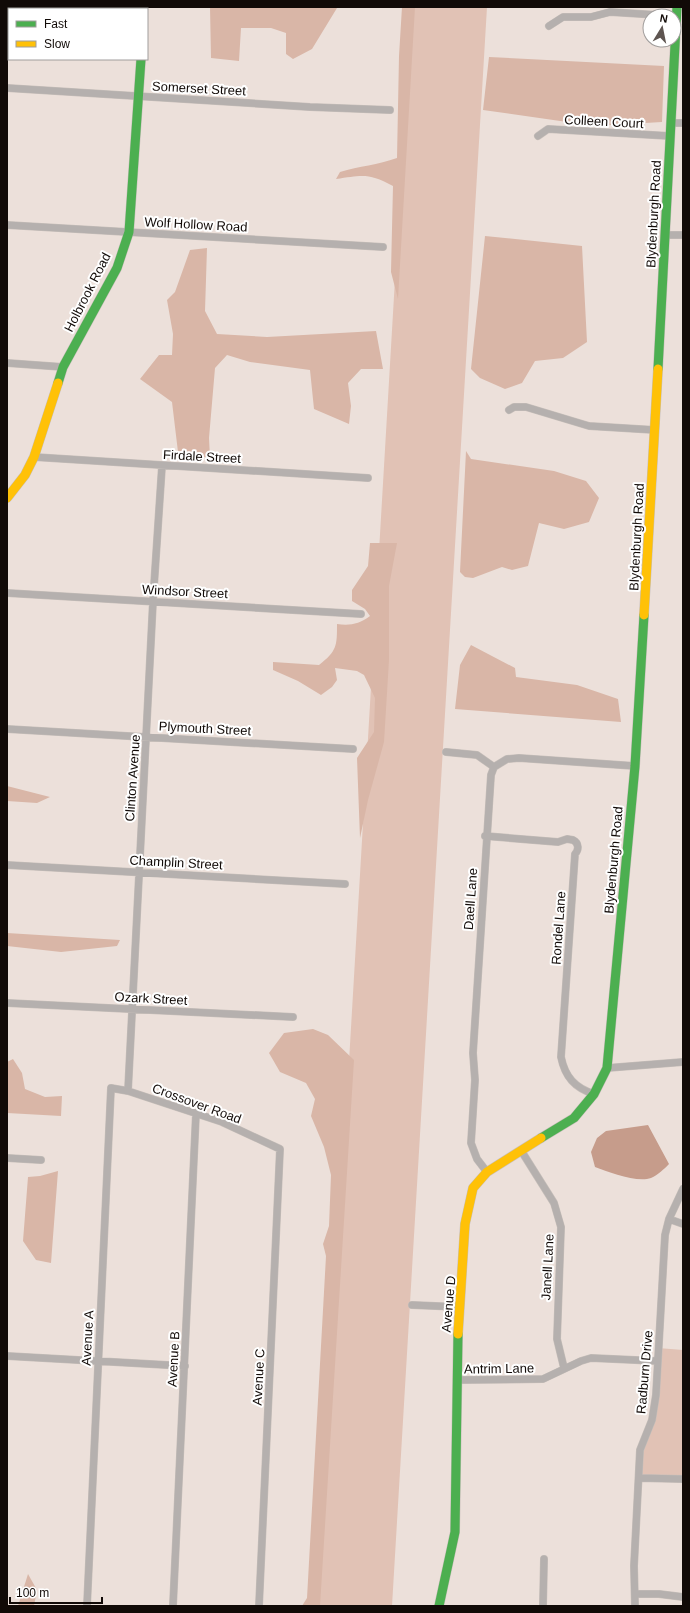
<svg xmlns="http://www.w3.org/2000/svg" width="690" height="1613" font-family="Helvetica,sans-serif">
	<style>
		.green { fill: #e1c2b5 }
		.forest { fill: #d9b6a7 }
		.water { fill: #c69c8b }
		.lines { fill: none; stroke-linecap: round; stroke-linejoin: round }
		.street-casing { stroke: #c7bfba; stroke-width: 8 }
		.fast-casing { stroke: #c7bfba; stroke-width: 10 }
		.slow-casing { stroke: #c7bfba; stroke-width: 10 }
		.street { stroke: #b5b0ae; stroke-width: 7 }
		.fast { stroke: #4caf50; stroke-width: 9 }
		.slow { stroke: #ffc107; stroke-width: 9 }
		.labels { text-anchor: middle; stroke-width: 4; stroke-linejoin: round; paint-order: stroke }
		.street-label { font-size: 13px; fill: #110a07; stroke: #fff }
	</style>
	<rect width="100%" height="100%" fill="#ece0da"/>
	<path class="green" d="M 411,7 L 487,7 L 392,1606 L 317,1606 Z
		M 658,1348 L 683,1350 L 683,1476 L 642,1476 L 640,1450 L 652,1420 Z"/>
	<path class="forest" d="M 210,7 L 330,7 L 337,8 L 312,49 L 293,59 L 286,54 L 286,33 L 271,28 L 241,28 L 239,61 L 211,58 Z
		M 402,7 L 415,7 L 398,299 L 391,272 L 393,186 C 369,173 363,175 336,179 L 340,172 C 359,166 378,165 397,158 L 399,56 Z
		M 489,57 L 664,66 L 662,122 L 595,126 L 483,110 Z
		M 485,236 L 582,246 L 587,342 L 563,358 L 535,361 L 522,383 L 505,389 L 480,378 L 471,369 Z
		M 207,248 L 205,311 L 217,334 L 267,337 L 376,331 L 383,369 L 361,369 L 348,383 L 351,406 L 349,424 L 314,409 L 310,370 L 250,362 L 227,355 L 215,368 L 209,438 L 210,458 L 178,452 L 172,402 L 140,379 L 159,355 L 172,355 L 173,334 L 167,300 L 175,292 L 190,250 Z
		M 466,451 L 471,459 L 554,471 L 586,481 L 599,498 L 589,522 L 564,529 L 539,523 L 528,566 L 512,570 L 502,567 L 473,578 L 465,577 L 460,572 Z
		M 370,543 L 397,543 L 389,586 L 389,660 L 384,742 L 368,800 L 360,838 L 357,758 L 374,732 L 375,698 L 364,675 L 357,671 L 335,668 L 337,680 L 332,687 L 321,695 L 298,681 L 273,670 L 273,662 L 319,665 C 337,651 337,646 337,624 C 350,626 359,624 370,616 L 365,609 L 352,601 L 352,590 L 368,566 Z
		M 471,645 L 515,668 L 516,677 L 577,685 L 618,699 L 621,722 L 455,709 L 460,665 Z
		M 7,786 L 50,797 L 37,803 L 7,801 Z
		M 7,933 L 120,940 L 117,946 L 61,952 L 7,946 Z
		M 313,1029 L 328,1035 L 354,1060 L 320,1606 L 302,1606 L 307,1598 L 326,1256 L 323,1244 L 329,1226 L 331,1175 L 324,1147 L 311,1116 L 315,1099 L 306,1083 L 280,1072 L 269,1053 L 284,1033 Z
		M 13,1059 L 22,1073 L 25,1089 L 45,1097 L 62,1096 L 61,1116 L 7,1113 L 7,1062 Z
		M 58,1171 L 51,1263 L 36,1260 L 23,1241 L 28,1177 L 40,1176 Z
		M 28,1574 L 37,1590 L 34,1606 L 18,1606 Z"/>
	<path class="water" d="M 648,1125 L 669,1164 C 664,1169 658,1175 651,1178 C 637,1183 609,1172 595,1167 L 591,1152 L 597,1138 L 606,1131 Z"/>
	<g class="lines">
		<g class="street-casing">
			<path id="street" d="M 549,26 L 563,17 L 591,17 L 610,12 L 674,16
				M 7,88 L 310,107 L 390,110
				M 671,123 L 683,123
				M 538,136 L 548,129 L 670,136
				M 7,225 L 383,247
				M 665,235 L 683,235
				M 7,363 L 63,367
				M 509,410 L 514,407 L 526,407 L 589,426 L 655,430
				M 34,457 L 368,478
				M 7,593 L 361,614
				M 7,729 L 353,749
				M 446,752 L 477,755 L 494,767
				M 485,836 L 558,842 L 567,839 L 573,840 C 579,843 579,850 575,854 L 561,1057 C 565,1077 575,1088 594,1094
				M 7,865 L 345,884
				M 7,1003 L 293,1017
				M 607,1068 L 683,1062
				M 128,1091 L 153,601 L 162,466
				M 522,1152 L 554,1203 L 561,1227 L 557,1339 L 564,1368
				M 7,1158 L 41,1160
				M 487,1172 L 477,1159 L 471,1143 L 475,1080 L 473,1053 L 491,775 L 494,767 L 507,759 L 519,758 L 635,766
				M 669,1219 L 683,1224
				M 412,1305 L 459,1307
				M 7,1356 L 185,1366
				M 457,1380 L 543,1379 L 581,1361 L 591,1358 L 657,1361
				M 640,1478 L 683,1479
				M 635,1594 L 659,1594 L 683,1597
				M 87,1606 L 111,1088 L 128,1091 L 222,1122 L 280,1149 L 259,1606
				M 173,1606 L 196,1113
				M 543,1606 L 544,1559
				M 635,1606 L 634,1566 L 640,1450 L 652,1420 L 656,1395 L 665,1235 L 669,1219 L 683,1189"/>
		</g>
		<g class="fast-casing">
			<path id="fast" d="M 143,7 L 143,9
				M 658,369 L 677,7
				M 58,383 L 63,367 L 117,268 L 129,232 L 141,59
				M 541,1138 L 574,1118 L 594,1094 L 607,1068 L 635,766 L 644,615
				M 439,1606 L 455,1532 L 458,1334"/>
		</g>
		<g class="slow-casing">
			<path id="slow" d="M 7,498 L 25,475 L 34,457 L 58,383
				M 644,615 L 658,369
				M 458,1334 L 465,1224 L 473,1188 L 487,1172 L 541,1138"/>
		</g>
		<use href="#street" class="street"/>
		<use href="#fast" class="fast"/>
		<use href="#slow" class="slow"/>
	</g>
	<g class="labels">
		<g class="street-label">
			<text transform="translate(199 88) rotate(3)" y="5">Somerset Street</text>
			<text transform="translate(604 121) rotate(3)" y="5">Colleen Court</text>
			<text transform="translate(653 214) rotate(-87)" y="5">Blydenburgh Road</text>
			<text transform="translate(196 224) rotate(3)" y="5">Wolf Hollow Road</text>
			<text transform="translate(87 292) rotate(-63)" y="5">Holbrook Road</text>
			<text transform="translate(202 456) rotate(3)" y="5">Firdale Street</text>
			<text transform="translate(636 537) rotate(-87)" y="5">Blydenburgh Road</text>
			<text transform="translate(185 591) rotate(3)" y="5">Windsor Street</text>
			<text transform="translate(205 728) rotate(3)" y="5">Plymouth Street</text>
			<text transform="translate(132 778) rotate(-86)" y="5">Clinton Avenue</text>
			<text transform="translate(613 860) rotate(-85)" y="5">Blydenburgh Road</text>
			<text transform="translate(176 862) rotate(3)" y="5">Champlin Street</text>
			<text transform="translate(470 899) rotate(-86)" y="5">Daell Lane</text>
			<text transform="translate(558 928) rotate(-86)" y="5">Rondel Lane</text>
			<text transform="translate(151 998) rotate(3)" y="5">Ozark Street</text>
			<text transform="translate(197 1103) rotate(20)" y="5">Crossover Road</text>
			<text transform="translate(547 1267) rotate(-87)" y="5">Janell Lane</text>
			<text transform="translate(448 1304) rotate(-85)" y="5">Avenue D</text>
			<text transform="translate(87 1338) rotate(-87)" y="5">Avenue A</text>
			<text transform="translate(173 1359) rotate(-87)" y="5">Avenue B</text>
			<text transform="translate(499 1368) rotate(-1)" y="5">Antrim Lane</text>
			<text transform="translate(644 1372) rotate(-85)" y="5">Radburn Drive</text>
			<text transform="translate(258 1377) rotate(-87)" y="5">Avenue C</text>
		</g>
	</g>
	<rect width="690" height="1613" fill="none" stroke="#110a07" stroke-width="16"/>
	<rect x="8" y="8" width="140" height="52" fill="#ffffff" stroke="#a09d9c"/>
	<rect x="16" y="21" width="20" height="6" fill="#4caf50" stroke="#a09d9c"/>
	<text x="44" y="28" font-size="12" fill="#110a07">Fast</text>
	<rect x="16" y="41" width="20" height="6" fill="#ffc107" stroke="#a09d9c"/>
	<text x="44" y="48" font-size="12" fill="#110a07">Slow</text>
	<g transform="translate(662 28) rotate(10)"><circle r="19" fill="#ffffff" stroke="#a09d9c"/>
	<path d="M0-3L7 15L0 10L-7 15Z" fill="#5e5551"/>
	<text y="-6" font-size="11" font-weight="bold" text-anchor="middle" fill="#110a07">N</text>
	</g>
	<path d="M10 1597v6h92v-6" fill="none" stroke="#110a07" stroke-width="2"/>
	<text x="16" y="1597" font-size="12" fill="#110a07" stroke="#ffffff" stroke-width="3" paint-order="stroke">100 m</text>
</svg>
